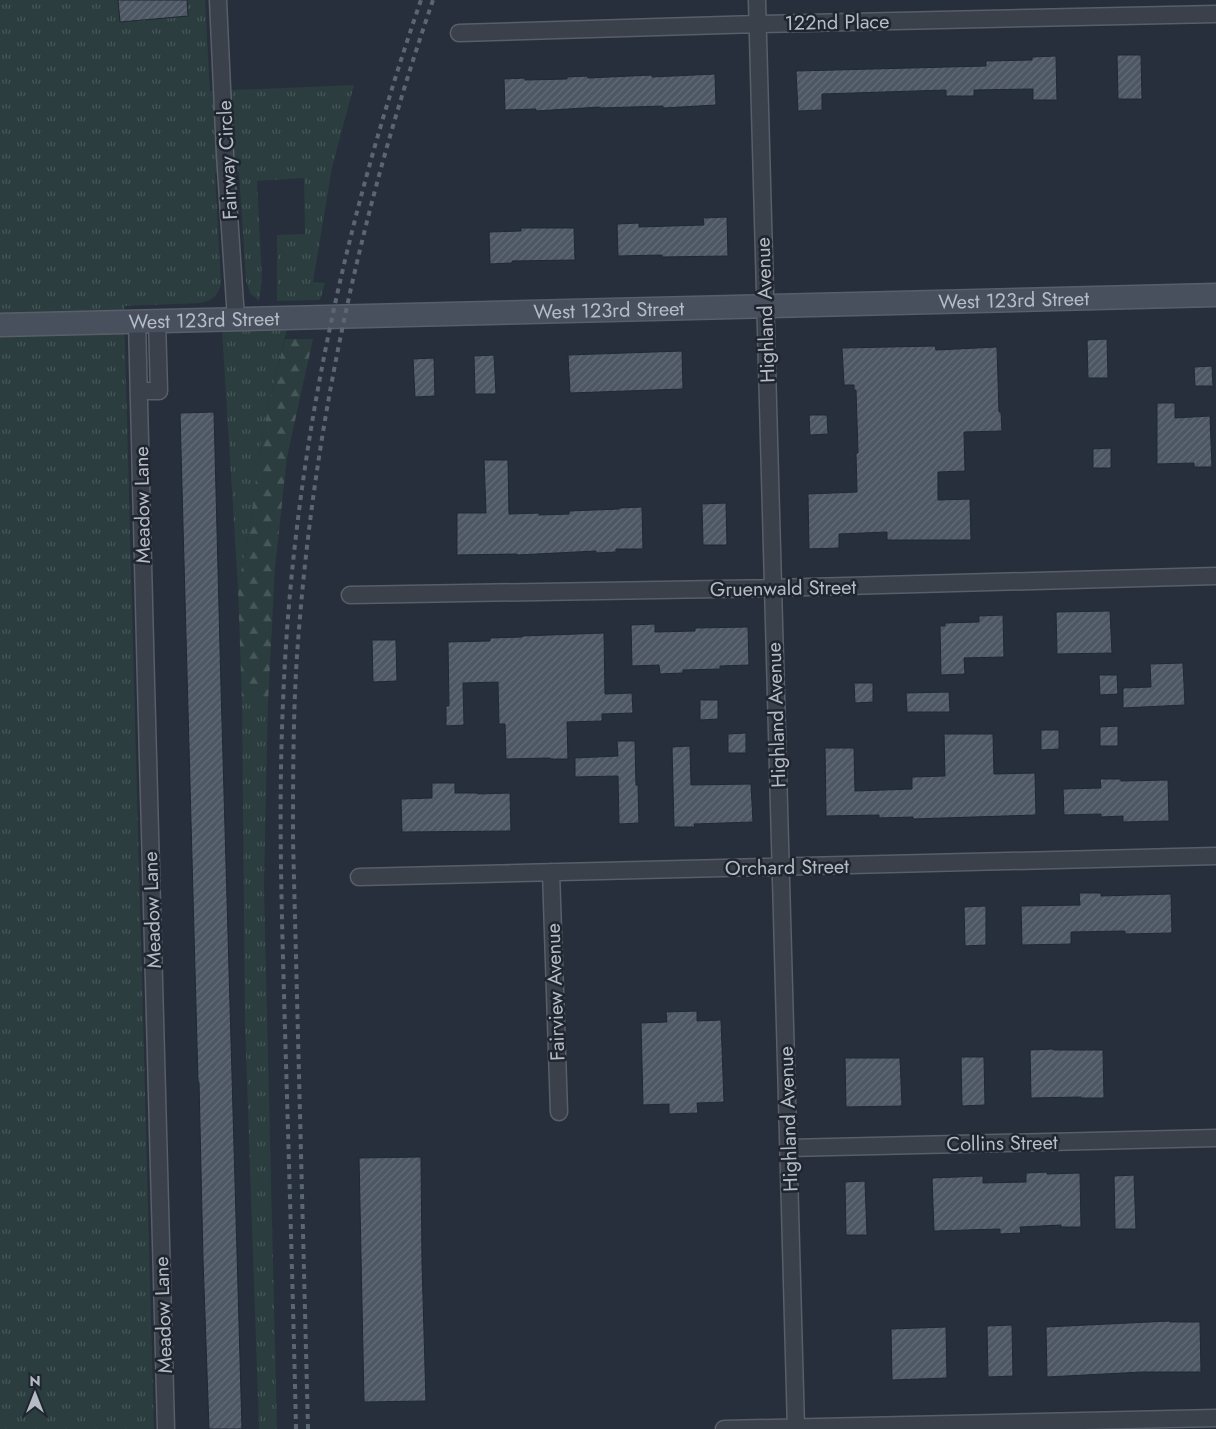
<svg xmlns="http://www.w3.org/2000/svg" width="1216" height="1429" font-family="Jost,sans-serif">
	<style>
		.grass { fill: url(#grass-tufts) }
		.forest { fill: url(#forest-firs) }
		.building { fill: url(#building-hatch); stroke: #212832 }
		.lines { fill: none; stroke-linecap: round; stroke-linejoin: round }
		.street-casing { stroke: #585f69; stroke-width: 19 }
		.secondary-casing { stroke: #585f69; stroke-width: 25 }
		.street { stroke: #3a414b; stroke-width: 16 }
		.secondary { stroke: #48505e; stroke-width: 22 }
		.rail { stroke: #5c6572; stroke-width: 4; stroke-dasharray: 5 5; stroke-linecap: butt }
		.labels { text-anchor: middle; stroke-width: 5; stroke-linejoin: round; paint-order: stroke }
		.street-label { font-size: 20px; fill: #b5bcc6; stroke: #1f2630 }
	</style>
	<defs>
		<pattern id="grass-tufts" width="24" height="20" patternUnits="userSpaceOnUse" patternTransform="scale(1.25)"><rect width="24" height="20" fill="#2b3d3e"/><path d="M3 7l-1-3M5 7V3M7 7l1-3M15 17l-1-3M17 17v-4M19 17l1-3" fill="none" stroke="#485758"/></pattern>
		<pattern id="forest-firs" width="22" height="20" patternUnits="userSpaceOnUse" patternTransform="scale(1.25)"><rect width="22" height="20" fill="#2b3d3e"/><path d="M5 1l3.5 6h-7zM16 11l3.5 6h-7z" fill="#485758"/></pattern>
		<pattern id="building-hatch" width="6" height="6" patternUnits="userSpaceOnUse" patternTransform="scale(1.25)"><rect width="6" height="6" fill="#4d5663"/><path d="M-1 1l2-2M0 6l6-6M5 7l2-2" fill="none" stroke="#646c78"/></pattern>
	</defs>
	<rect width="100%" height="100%" fill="#262f3b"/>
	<path class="grass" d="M 0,0 L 205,0 L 210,91 L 354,85 L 332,168 L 313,282 L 325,283 L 320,300 L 277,301 L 277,235 L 305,234 L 304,178 L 257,181 L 262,280 L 259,301 L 250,293 L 246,281 L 239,172 L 215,173 L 221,285 C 217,296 213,300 201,303 L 124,306 L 154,1429 L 0,1429 Z
		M 287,329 L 270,398 L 259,455 L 250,525 L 238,588 L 222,331 Z
		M 242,702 L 268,702 L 264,887 L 277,1429 L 259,1429 L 245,1025 Z"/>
	<path class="forest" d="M 285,339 L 313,339 L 287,457 L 275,568 L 268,702 L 242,702 L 238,588 L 250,525 L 259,455 L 270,398 Z"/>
	<path class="building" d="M 118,0 L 187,0 L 188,16 L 120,22 Z
		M 1117,55 L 1141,55 L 1142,99 L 1118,99 Z
		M 1056,56 L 1057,100 L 1033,100 L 1033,89 L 974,90 L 974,96 L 946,96 L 946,90 L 822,94 L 822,110 L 798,111 L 796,71 L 986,66 L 986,61 L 1032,60 L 1032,57 Z
		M 715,74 L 716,105 L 663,108 L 663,106 L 600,108 L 600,107 L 536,111 L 536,109 L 505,110 L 504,79 L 525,78 L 525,80 L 567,79 L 567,77 L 588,76 L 588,78 L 652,75 L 652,77 Z
		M 727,217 L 728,256 L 662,257 L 662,255 L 618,256 L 617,224 L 639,223 L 639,227 L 704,225 L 703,218 Z
		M 521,228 L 574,228 L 575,260 L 512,261 L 512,263 L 490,264 L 489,232 L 521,231 Z
		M 1107,339 L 1108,378 L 1088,378 L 1087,340 Z
		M 935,346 L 936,350 L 997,347 L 999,412 L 1001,412 L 1002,431 L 964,432 L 965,471 L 938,472 L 938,500 L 970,499 L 971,540 L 887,540 L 887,532 L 839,534 L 839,548 L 809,549 L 808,494 L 857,492 L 856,453 L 858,453 L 856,390 L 854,390 L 854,385 L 844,385 L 842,348 Z
		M 682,351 L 683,389 L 570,393 L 568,355 Z
		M 494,355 L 496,394 L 475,394 L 474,356 Z
		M 434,358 L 435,396 L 415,397 L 413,359 Z
		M 1212,366 L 1213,386 L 1195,386 L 1194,367 Z
		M 1157,403 L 1175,403 L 1175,418 L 1210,416 L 1212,467 L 1194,467 L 1194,463 L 1157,464 Z
		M 214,412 L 221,686 L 242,1429 L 209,1429 L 203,1259 L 199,1082 L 198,1082 L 180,413 Z
		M 809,415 L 827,415 L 828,434 L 810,435 Z
		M 1111,448 L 1111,468 L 1093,468 L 1093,449 Z
		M 484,460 L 508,460 L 509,514 L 539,513 L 539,515 L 569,514 L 569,511 L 619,509 L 619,508 L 642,507 L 643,549 L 616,549 L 616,552 L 596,553 L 596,551 L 517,555 L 517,554 L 457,555 L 457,513 L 486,513 Z
		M 726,503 L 727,545 L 703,545 L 702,504 Z
		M 1110,611 L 1112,653 L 1057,654 L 1056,612 Z
		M 1003,615 L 1004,657 L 964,658 L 965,674 L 941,675 L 940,626 L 945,626 L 945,623 L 979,622 L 979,616 Z
		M 655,624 L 655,632 L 695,631 L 695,628 L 748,627 L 749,665 L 720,666 L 720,669 L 683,670 L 683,673 L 660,674 L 659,665 L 632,666 L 631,625 Z
		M 604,633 L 605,694 L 632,693 L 633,713 L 602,714 L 602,721 L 567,722 L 568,759 L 550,759 L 550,758 L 506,759 L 505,724 L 499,724 L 498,682 L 463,683 L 464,725 L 446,726 L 446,706 L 449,706 L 448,642 L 490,641 L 490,638 L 522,637 L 522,636 Z
		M 372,640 L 396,640 L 397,681 L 373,682 Z
		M 1183,663 L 1185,705 L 1123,708 L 1123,688 L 1151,687 L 1150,664 Z
		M 1099,675 L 1117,675 L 1118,694 L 1100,695 Z
		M 854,683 L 873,683 L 873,702 L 855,703 Z
		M 949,692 L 950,712 L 907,712 L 906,693 Z
		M 700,700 L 718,700 L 718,719 L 700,720 Z
		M 1118,726 L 1118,746 L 1100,746 L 1100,727 Z
		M 1041,730 L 1059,730 L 1059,749 L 1041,750 Z
		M 746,733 L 746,753 L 728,753 L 728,734 Z
		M 944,734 L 993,734 L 994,774 L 1035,773 L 1036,815 L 913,819 L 913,817 L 879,818 L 879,815 L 826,816 L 825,748 L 854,748 L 855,791 L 912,789 L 912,777 L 945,776 Z
		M 617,741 L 635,741 L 636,785 L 638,785 L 639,823 L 619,824 L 618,776 L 575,777 L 575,758 L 618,756 Z
		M 690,746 L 691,785 L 751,784 L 753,822 L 694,824 L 695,827 L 674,827 L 672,747 Z
		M 1100,779 L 1121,779 L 1121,781 L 1168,780 L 1169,821 L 1123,822 L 1123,816 L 1101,817 L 1101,814 L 1064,815 L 1063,789 L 1101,788 Z
		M 432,783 L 455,783 L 455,793 L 478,793 L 478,794 L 510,793 L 511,831 L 402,832 L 401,799 L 432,798 Z
		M 1079,893 L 1101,893 L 1101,896 L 1171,894 L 1172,933 L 1125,934 L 1125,931 L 1071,932 L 1071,944 L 1022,945 L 1021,906 L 1080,905 Z
		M 986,906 L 986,945 L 965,946 L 964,907 Z
		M 697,1011 L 697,1021 L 721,1020 L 724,1102 L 697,1103 L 698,1113 L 669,1114 L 669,1104 L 643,1105 L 641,1023 L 667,1022 L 666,1012 Z
		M 1053,1049 L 1054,1050 L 1103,1050 L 1104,1098 L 1081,1098 L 1081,1097 L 1031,1098 L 1030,1050 Z
		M 961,1057 L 984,1057 L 985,1105 L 962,1106 Z
		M 845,1058 L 900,1058 L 902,1106 L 846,1107 Z
		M 421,1157 L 422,1263 L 426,1401 L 364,1402 L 359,1158 Z
		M 1047,1172 L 1047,1174 L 1080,1173 L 1081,1227 L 1061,1227 L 1061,1225 L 1020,1227 L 1021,1233 L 1000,1234 L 1000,1229 L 934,1231 L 932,1178 L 983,1176 L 983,1183 L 1026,1182 L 1026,1173 Z
		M 1134,1175 L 1136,1229 L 1115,1229 L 1114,1176 Z
		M 865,1181 L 867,1235 L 846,1235 L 845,1182 Z
		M 1170,1321 L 1170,1322 L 1200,1322 L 1201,1372 L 1142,1372 L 1047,1377 L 1046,1327 Z
		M 1012,1325 L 1013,1376 L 988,1377 L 987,1326 Z
		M 946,1327 L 947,1378 L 892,1380 L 891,1329 Z"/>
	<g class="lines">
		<g class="street-casing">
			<path id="street" d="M 218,0 L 225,154 L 236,319
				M 757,0 L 796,1429
				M 459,33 L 758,24 L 1216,14
				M 137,321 L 146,683 L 166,1429
				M 139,391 L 159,391 L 157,321
				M 350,595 L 773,588 L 1216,576
				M 551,872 L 559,1112
				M 359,877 L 1216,856
				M 788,1148 L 1216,1138
				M 724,1429 L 1216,1418"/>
		</g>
		<g class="secondary-casing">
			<g id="secondary">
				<path id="s1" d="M 0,325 L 1216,295"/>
			</g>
		</g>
		<use href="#street" class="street"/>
		<use href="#secondary" class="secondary"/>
		<path class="rail" d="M 296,1429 C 293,1296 289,1163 285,1030 C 282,921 278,812 283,703 C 292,463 343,226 421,0
			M 308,1429 L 293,840 C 293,770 293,699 299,629 C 316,414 363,204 433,0"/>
	</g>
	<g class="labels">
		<g class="street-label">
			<text transform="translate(837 22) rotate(-1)" y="7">122nd Place</text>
			<text transform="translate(227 160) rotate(-93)" y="7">Fairway Circle</text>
			<text dy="7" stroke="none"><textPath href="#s1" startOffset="1014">West 123rd Street</textPath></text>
			<text dy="7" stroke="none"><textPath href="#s1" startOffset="609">West 123rd Street</textPath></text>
			<text transform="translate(765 310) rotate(-92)" y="7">Highland Avenue</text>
			<text dy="7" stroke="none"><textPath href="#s1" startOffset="204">West 123rd Street</textPath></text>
			<text transform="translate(142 505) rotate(-91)" y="7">Meadow Lane</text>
			<text transform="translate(783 588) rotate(-1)" y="7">Gruenwald Street</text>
			<text transform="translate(776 715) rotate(-92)" y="7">Highland Avenue</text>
			<text transform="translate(787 867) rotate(-1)" y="7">Orchard Street</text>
			<text transform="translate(152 910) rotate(-92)" y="7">Meadow Lane</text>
			<text transform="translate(555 992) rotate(-92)" y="7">Fairview Avenue</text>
			<text transform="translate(788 1119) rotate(-92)" y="7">Highland Avenue</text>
			<text transform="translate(1002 1143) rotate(-1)" y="7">Collins Street</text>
			<text transform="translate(163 1315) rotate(-92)" y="7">Meadow Lane</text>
		</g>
	</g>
	<g transform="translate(35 1394)" stroke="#1f2630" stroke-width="4" paint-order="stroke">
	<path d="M0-4L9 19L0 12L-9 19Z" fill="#b5bcc6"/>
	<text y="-8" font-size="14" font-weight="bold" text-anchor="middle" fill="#b5bcc6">N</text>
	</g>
</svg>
